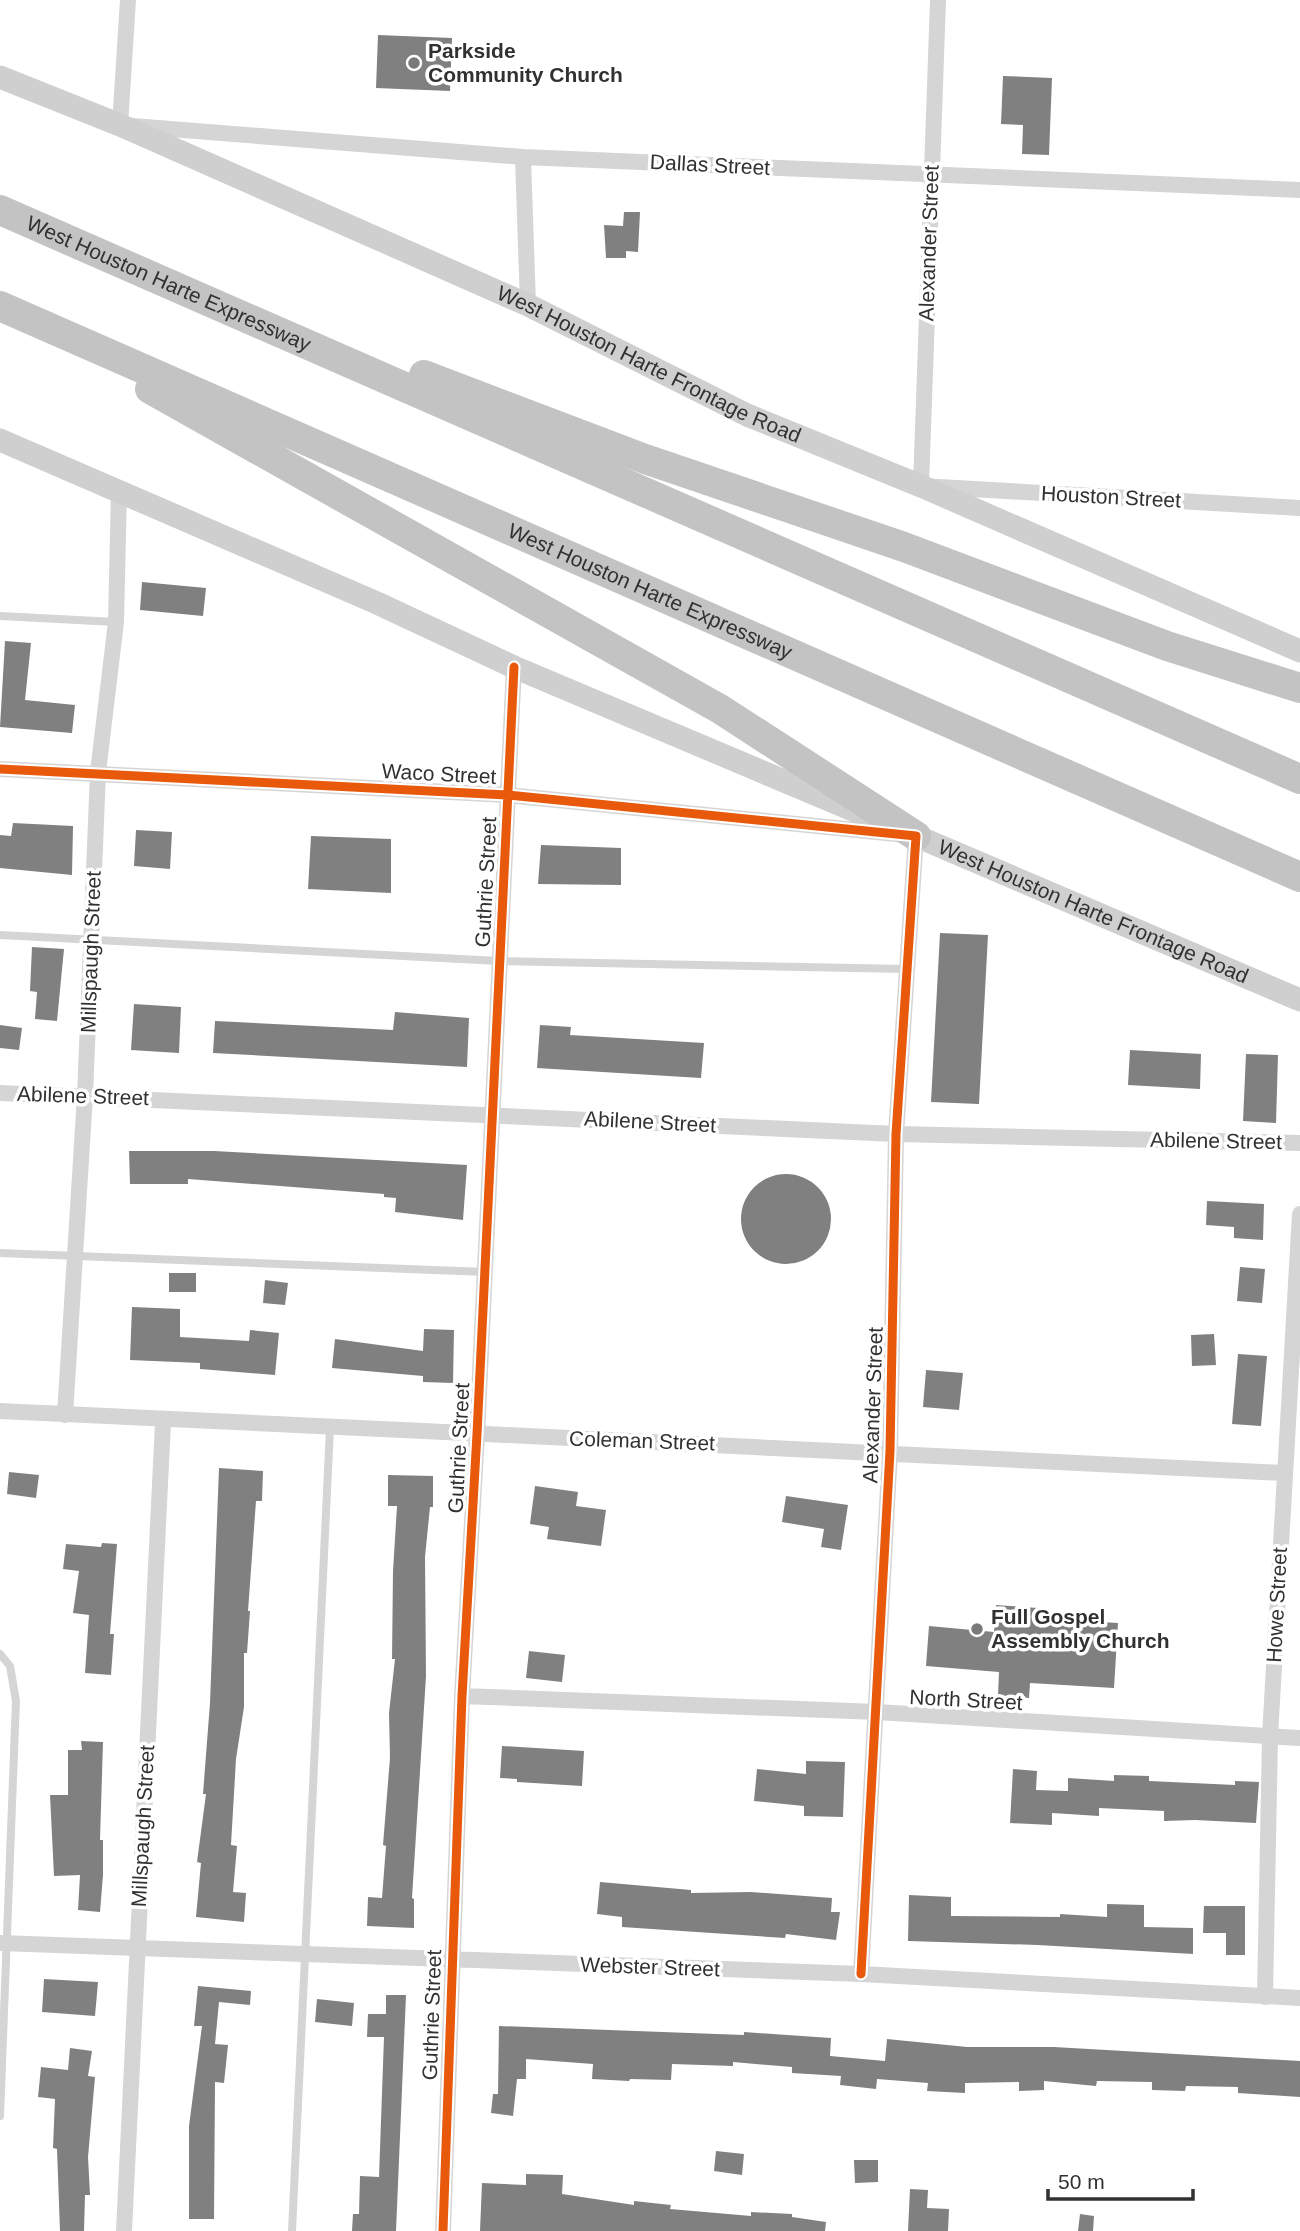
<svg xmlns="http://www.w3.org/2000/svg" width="1300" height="2231" font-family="Arial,sans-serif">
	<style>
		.building { fill: #808080 }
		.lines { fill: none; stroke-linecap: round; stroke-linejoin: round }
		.lane { stroke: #d5d5d5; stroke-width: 8 }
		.street { stroke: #d5d5d5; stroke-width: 16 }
		.secondary { stroke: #cfcfcf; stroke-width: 23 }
		.highway { stroke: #c3c3c3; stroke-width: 30 }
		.cycleway-casing { stroke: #fff; stroke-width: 13 }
		.cycleway { stroke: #e8590c; stroke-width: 9 }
		.poi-dot { fill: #797979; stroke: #fff; stroke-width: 2.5 }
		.labels { text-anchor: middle; stroke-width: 7; stroke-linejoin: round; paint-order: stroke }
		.poi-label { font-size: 21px; font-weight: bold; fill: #313131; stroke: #fff; text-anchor: start }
		.street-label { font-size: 21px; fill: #313131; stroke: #fff }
	</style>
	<rect width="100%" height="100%" fill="#fff"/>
	<path class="building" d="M 378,35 L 452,38 L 450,91 L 376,88 Z
		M 1003,76 L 1052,78 L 1049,155 L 1022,154 L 1023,125 L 1001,124 Z
		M 624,212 L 640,212 L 638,252 L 626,251 L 626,258 L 606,258 L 604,225 L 623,226 Z
		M 142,582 L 206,588 L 203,616 L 140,610 Z
		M 5,641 L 31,643 L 25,700 L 75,705 L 72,733 L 0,727 Z
		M 13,823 L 73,826 L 72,875 L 0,868 L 0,835 L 11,836 Z
		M 136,830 L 172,832 L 170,869 L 134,866 Z
		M 311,836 L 391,839 L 391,893 L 308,889 Z
		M 541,845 L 621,848 L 621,885 L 538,884 Z
		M 940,933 L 988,935 L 979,1104 L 931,1102 Z
		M 32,947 L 64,949 L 57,1021 L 35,1019 L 37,992 L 30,991 Z
		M 134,1004 L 181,1007 L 179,1053 L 131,1050 Z
		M 395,1012 L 469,1018 L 467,1067 L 213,1053 L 215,1021 L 393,1030 Z
		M 0,1025 L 22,1028 L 19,1050 L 0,1048 Z
		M 540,1025 L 571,1027 L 570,1035 L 704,1043 L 701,1078 L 537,1068 Z
		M 1130,1050 L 1201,1054 L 1200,1089 L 1128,1085 Z
		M 1246,1054 L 1278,1055 L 1276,1123 L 1243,1121 Z
		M 129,1151 L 214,1151 L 467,1165 L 463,1220 L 395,1212 L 396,1198 L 384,1197 L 384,1194 L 188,1179 L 188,1184 L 130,1184 Z
		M741 1219a45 45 0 1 1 90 0a45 45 0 1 1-90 0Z
		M 1207,1201 L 1264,1204 L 1263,1240 L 1234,1238 L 1234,1227 L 1206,1225 Z
		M 1240,1267 L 1265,1269 L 1262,1303 L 1237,1301 Z
		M 169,1273 L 196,1273 L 196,1292 L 169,1292 Z
		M 265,1280 L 288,1283 L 285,1305 L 263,1303 Z
		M 132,1307 L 180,1309 L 180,1337 L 249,1341 L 250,1330 L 279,1333 L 275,1375 L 200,1369 L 200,1363 L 130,1360 Z
		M 424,1329 L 454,1330 L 453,1383 L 423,1382 L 423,1376 L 332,1368 L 335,1339 L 423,1351 Z
		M 1214,1334 L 1216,1365 L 1192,1366 L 1191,1335 Z
		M 1238,1354 L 1267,1356 L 1261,1426 L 1232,1424 Z
		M 926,1370 L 963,1373 L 959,1410 L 923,1407 Z
		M 219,1468 L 263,1471 L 262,1501 L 256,1501 L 248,1611 L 250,1611 L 247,1653 L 244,1653 L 244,1707 L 236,1759 L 231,1845 L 237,1846 L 233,1892 L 246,1893 L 244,1922 L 196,1917 L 201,1863 L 197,1862 L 206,1794 L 203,1794 L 210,1703 Z
		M 9,1472 L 39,1475 L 36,1498 L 7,1494 Z
		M 388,1475 L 433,1476 L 433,1507 L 430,1507 L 425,1557 L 426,1676 L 412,1898 L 414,1899 L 414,1928 L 367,1926 L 368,1897 L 382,1898 L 386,1846 L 383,1845 L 390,1758 L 389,1713 L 395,1659 L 392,1659 L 393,1571 L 397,1506 L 388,1506 Z
		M 535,1486 L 578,1492 L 576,1506 L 606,1510 L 601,1546 L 547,1539 L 549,1527 L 530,1524 Z
		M 786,1496 L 848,1505 L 841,1550 L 821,1547 L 824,1529 L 782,1522 Z
		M 102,1543 L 117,1544 L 110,1634 L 114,1634 L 111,1675 L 85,1673 L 89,1615 L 73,1613 L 79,1571 L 63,1569 L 66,1544 L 101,1547 Z
		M 996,1605 L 1038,1608 L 1037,1618 L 1118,1623 L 1114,1688 L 1030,1683 L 1029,1698 L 998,1695 L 999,1672 L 926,1666 L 929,1626 L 994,1632 Z
		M 529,1651 L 565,1655 L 562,1682 L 526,1678 Z
		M 81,1741 L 103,1742 L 100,1840 L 103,1840 L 103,1875 L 100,1912 L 78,1910 L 80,1875 L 54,1876 L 50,1795 L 68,1795 L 68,1750 L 82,1750 Z
		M 502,1746 L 584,1751 L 582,1786 L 517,1782 L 517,1779 L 500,1778 Z
		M 806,1761 L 845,1762 L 843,1817 L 804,1816 L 804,1806 L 754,1801 L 757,1769 L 806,1774 Z
		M 1013,1769 L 1037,1771 L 1036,1790 L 1068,1791 L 1068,1778 L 1114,1781 L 1114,1775 L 1149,1776 L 1149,1781 L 1235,1785 L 1235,1781 L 1259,1782 L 1256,1823 L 1195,1820 L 1164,1821 L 1164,1811 L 1099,1808 L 1099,1816 L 1052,1813 L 1052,1825 L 1010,1823 Z
		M 600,1882 L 691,1890 L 691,1893 L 751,1892 L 832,1898 L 831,1912 L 840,1912 L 836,1940 L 786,1934 L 785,1938 L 622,1927 L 622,1917 L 597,1914 Z
		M 909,1895 L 951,1897 L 951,1916 L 1060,1917 L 1060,1914 L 1107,1917 L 1107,1904 L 1144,1905 L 1144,1927 L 1193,1928 L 1193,1954 L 1038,1945 L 908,1941 Z
		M 1204,1906 L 1245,1906 L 1245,1955 L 1226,1955 L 1226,1933 L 1203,1933 Z
		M 44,1979 L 98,1982 L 95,2016 L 42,2012 Z
		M 198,1986 L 251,1991 L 250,2005 L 219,2002 L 215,2044 L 228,2045 L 224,2083 L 215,2082 L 214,2219 L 189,2219 L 189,2126 L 202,2026 L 194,2026 Z
		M 386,1995 L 406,1995 L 396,2231 L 352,2231 L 353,2214 L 359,2214 L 360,2176 L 379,2177 L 384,2037 L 367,2037 L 368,2014 L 386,2014 Z
		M 317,1999 L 354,2003 L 352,2026 L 315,2022 Z
		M 499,2026 L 744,2035 L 744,2032 L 831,2038 L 830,2056 L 885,2061 L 887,2039 L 967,2047 L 1054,2047 L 1300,2061 L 1300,2097 L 1238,2093 L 1238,2087 L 1186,2086 L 1185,2091 L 1152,2090 L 1152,2082 L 1097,2081 L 1096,2086 L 1044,2081 L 1044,2090 L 1019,2091 L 1019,2082 L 965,2083 L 965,2093 L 927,2091 L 928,2083 L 877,2079 L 876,2089 L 840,2085 L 841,2076 L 792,2073 L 792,2067 L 733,2062 L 733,2066 L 672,2064 L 671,2080 L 630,2079 L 629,2081 L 592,2079 L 593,2064 L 526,2059 L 526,2079 L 517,2079 L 513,2116 L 491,2113 L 493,2094 L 498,2094 Z
		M 70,2048 L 92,2051 L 88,2076 L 95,2077 L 88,2157 L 90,2195 L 85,2195 L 84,2231 L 60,2231 L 57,2149 L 53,2148 L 55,2099 L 38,2097 L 41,2067 L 68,2070 Z
		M 716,2151 L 744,2154 L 742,2175 L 714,2171 Z
		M 854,2160 L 878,2160 L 878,2182 L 855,2183 Z
		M 526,2174 L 563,2175 L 562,2194 L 634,2205 L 634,2201 L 671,2205 L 670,2209 L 751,2216 L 751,2212 L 792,2214 L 792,2217 L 826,2222 L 825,2231 L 480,2231 L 482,2183 L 526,2185 Z
		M 910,2189 L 928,2190 L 927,2208 L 949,2209 L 948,2231 L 908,2231 Z
		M 1080,2214 L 1094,2216 L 1093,2231 L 1078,2231 Z"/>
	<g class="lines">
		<path class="lane" d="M 0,616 L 116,622
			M 0,935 L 499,961 L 907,969
			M 0,1253 L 485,1272
			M 0,1654 L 10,1666 L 16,1701 L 0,2116
			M 292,2231 L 330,1428"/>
		<path class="street" d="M 128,0 L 120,125 L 523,157 L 1300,190
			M 938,0 L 921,486 L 1300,508
			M 523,157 L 528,305
			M 0,769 L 507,795 L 916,836 L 896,1134 L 890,1451 L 861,1974
			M 0,1093 L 896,1134 L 1300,1143
			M 0,1411 C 428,1432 856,1450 1284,1473
			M 65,1415 L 85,1096 L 98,772 L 116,622 L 119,489
			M 462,1696 L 877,1712 L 1300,1738
			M 0,1943 L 861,1974 L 1300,1998
			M 1265,1997 L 1270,1736 L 1300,1214
			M 124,2231 L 163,1422
			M 443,2231 L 462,1696 L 477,1434 L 514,667"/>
		<g class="secondary">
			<path id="s1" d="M 0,77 L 120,125 L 528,305 L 747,415 L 921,486 L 1300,651"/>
			<path d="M 0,440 L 377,603 L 514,667 L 867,816"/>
			<path id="s2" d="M 902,830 L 1300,1000"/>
		</g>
		<g class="highway">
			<path id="s3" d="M 0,210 L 1300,779"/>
			<path id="s4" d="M 0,306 L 1300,877"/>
			<path d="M 424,375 L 645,459 L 904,547 L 1167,646 L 1300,688"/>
			<path d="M 150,389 L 720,709 L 916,836"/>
		</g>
		<g class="cycleway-casing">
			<path id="cycleway" d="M 0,769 L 507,795 L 916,836 L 896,1134 L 890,1451 L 861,1974
				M 443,2231 L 462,1696 L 477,1434 L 514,667"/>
		</g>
		<use href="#cycleway" class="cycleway"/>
	</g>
	<g class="poi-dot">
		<circle cx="414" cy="63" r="7"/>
		<circle cx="977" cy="1629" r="7"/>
	</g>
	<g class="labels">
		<g class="poi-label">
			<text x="428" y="58">Parkside<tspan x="428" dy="24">Community Church</tspan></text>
			<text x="991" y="1624">Full Gospel<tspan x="991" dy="24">Assembly Church</tspan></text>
		</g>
		<g class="street-label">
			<text transform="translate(710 165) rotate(3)" y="7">Dallas Street</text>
			<text transform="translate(929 243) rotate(-88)" y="7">Alexander Street</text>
			<text dy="7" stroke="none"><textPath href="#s3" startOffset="184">West Houston Harte Expressway</textPath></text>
			<text dy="7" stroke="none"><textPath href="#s1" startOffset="710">West Houston Harte Frontage Road</textPath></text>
			<text transform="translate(1111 497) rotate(3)" y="7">Houston Street</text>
			<text dy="7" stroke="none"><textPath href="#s4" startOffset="710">West Houston Harte Expressway</textPath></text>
			<text transform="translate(439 774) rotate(3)" y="7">Waco Street</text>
			<text transform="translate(486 882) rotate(-87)" y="7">Guthrie Street</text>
			<text dy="7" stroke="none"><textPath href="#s2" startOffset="208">West Houston Harte Frontage Road</textPath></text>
			<text transform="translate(91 952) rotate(-88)" y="7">Millspaugh Street</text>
			<text transform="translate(83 1096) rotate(2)" y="7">Abilene Street</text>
			<text transform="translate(650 1122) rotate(3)" y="7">Abilene Street</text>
			<text transform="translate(1216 1141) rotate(1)" y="7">Abilene Street</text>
			<text transform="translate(873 1405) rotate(-88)" y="7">Alexander Street</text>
			<text transform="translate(642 1441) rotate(2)" y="7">Coleman Street</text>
			<text transform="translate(459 1448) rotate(-87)" y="7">Guthrie Street</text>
			<text transform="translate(1277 1605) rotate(-87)" y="7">Howe Street</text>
			<text transform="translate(966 1700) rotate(3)" y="7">North Street</text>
			<text transform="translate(143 1826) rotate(-87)" y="7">Millspaugh Street</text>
			<text transform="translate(650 1967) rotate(2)" y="7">Webster Street</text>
			<text transform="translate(432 2015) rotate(-88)" y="7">Guthrie Street</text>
		</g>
	</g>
	<path d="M1048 2189v10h145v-10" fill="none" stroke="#313131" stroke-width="3.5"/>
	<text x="1058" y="2189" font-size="21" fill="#313131" stroke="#ffffff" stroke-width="5" paint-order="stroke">50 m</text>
</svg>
